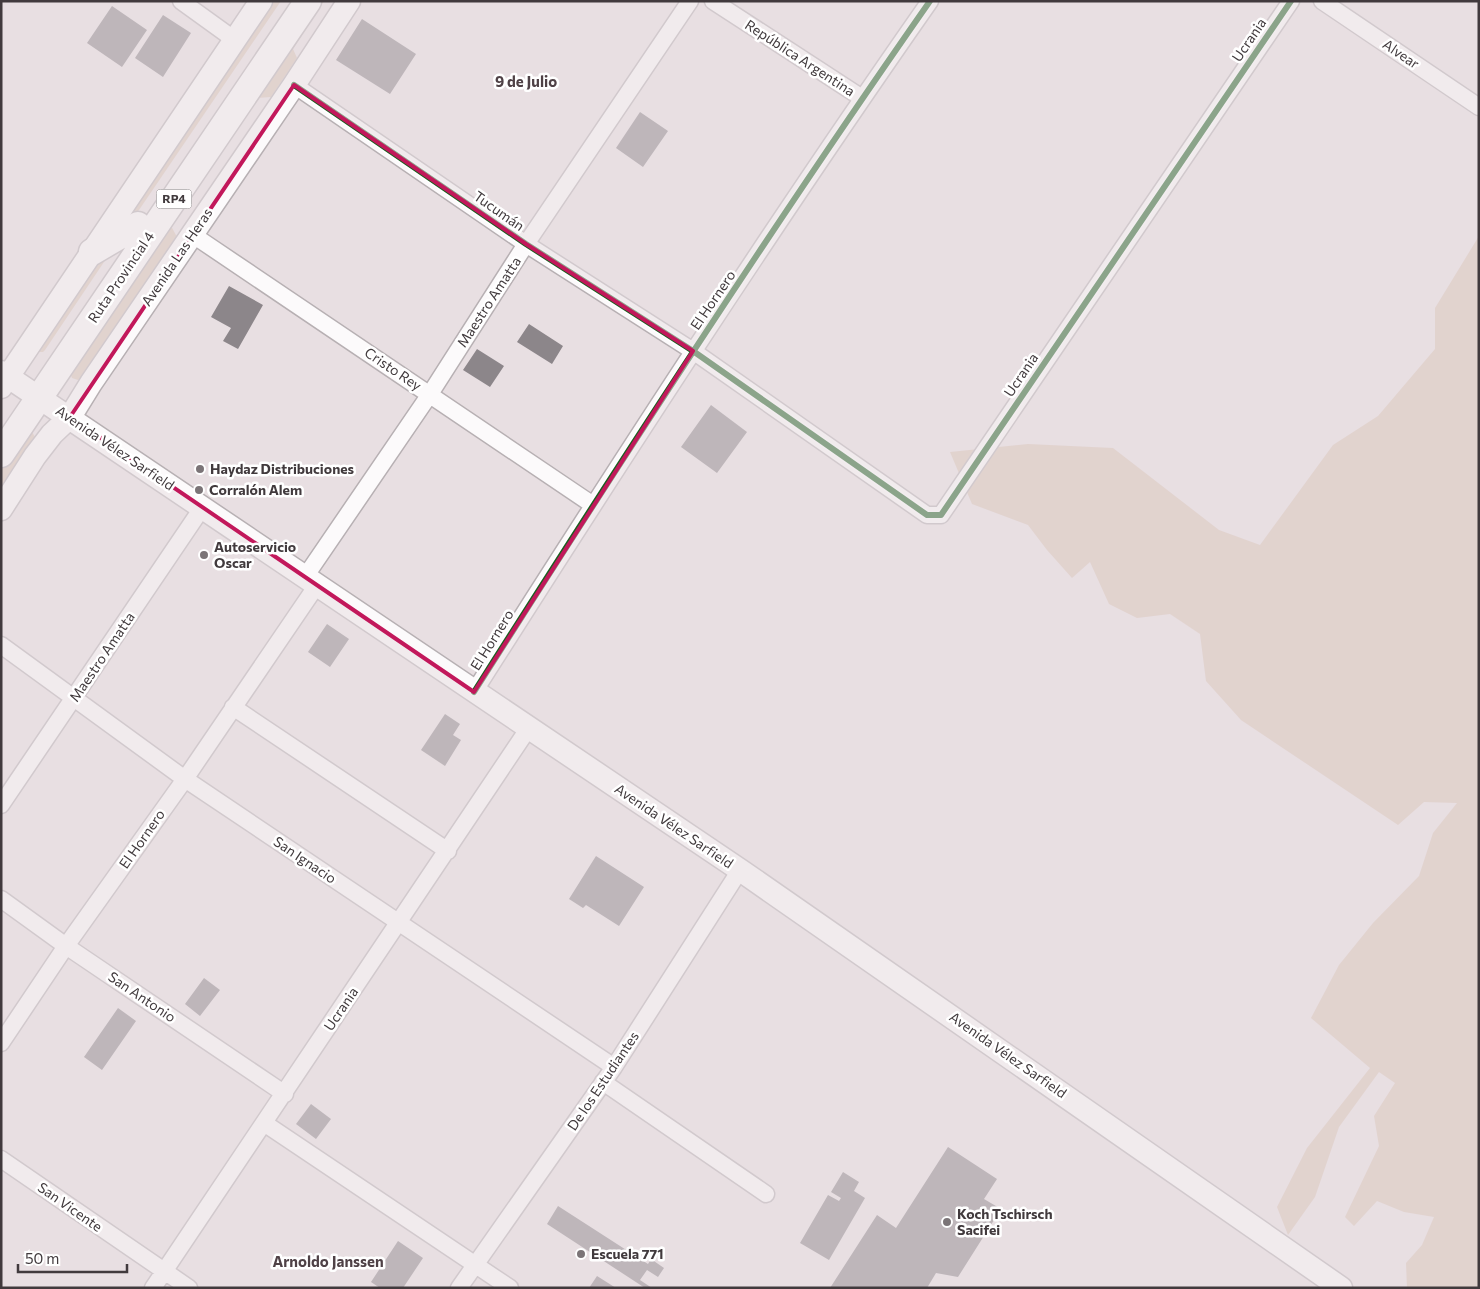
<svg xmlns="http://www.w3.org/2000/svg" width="1480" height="1289" font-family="Commissioner,sans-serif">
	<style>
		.green { fill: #dac5b7 }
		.building { fill: #8c868a }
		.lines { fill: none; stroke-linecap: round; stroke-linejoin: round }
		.street-casing { stroke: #b7b0b3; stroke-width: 19 }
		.secondary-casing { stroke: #b7b0b3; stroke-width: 25 }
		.primary-casing { stroke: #b7b0b3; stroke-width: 29 }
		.street { stroke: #fcfafb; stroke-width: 16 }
		.secondary { stroke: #fcfafb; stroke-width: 22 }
		.primary { stroke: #fcfafb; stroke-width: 26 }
		.cycleway-casing { stroke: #fff; stroke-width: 9 }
		.cycleway { stroke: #1b5e20; stroke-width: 6 }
		.marked { fill: none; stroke: #c2185b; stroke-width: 4; stroke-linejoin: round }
		.poi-dot { fill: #7b7477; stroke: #fff; stroke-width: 2 }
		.labels { text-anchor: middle; stroke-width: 5; stroke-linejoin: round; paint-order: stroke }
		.shield { fill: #fff; stroke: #7a7577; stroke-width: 1 }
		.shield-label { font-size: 12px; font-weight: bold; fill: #413a3d }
		.street-label { font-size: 14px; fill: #413a3d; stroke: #fff }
		.poi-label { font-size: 14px; font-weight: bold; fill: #413a3d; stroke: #fff; text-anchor: start }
		.neighbourhood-label { font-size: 15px; font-weight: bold; fill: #4f4146; stroke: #fff }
	</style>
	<rect width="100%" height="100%" fill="#e8dfe2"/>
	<path class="green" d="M 268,1 L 281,1 L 139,210 L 121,229 Z
		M 316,1 L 324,1 L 293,49 L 297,58 L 271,97 L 257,98 L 171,226 L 177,237 L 84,377 L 78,380 L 72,378 L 70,373 Z
		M 1479,236 L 1479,1288 L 1407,1288 L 1406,1263 L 1422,1245 L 1434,1217 L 1404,1212 L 1377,1201 L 1354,1226 L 1345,1217 L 1379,1146 L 1374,1116 L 1395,1083 L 1379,1072 L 1339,1127 L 1315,1197 L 1288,1235 L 1277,1207 L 1307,1148 L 1370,1068 L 1311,1018 L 1339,965 L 1373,923 L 1419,876 L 1433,833 L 1457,803 L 1424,802 L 1398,825 L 1241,720 L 1206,681 L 1200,634 L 1170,614 L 1137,618 L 1109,604 L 1090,562 L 1072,578 L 1047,550 L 1028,525 L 972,504 L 950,452 L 1028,444 L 1113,448 L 1219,530 L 1260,545 L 1333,445 L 1378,416 L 1435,349 L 1435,308 Z
		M 110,253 L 45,350 L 43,352 L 39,352 L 38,350 L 91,265 Z
		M 29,431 L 32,432 L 35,437 L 1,487 L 1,467 L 26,432 Z"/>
	<path class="building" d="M 112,6 L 147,30 L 122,67 L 87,43 Z
		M 163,15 L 191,33 L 163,77 L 135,58 Z
		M 362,19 L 416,54 L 390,94 L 336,60 Z
		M 640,112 L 668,131 L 643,167 L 616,148 Z
		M 229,286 L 263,305 L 238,349 L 223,341 L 231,328 L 211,317 Z
		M 529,324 L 563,346 L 552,364 L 517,342 Z
		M 477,349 L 504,366 L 490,387 L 463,370 Z
		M 711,405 L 747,432 L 717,473 L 681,447 Z
		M 327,624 L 349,639 L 330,667 L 308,652 Z
		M 445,714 L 460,724 L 453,735 L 461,740 L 445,766 L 421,750 Z
		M 596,856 L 644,887 L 619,926 L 586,905 L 583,908 L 569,899 Z
		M 204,978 L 220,990 L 200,1016 L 185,1004 Z
		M 118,1008 L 136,1021 L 102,1070 L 84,1057 Z
		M 311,1104 L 331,1119 L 316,1139 L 296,1124 Z
		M 948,1147 L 997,1179 L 984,1199 L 1001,1209 L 958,1277 L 936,1273 L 927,1288 L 830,1288 L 877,1215 L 896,1228 Z
		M 843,1172 L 859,1182 L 854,1191 L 865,1198 L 829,1260 L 800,1243 L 828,1195 L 839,1201 L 841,1198 L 831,1192 Z
		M 558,1206 L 648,1264 L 651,1259 L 664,1268 L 658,1277 L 647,1270 L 640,1280 L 652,1288 L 645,1288 L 547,1224 Z
		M 398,1241 L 423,1258 L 403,1288 L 380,1288 L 371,1282 Z
		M 597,1276 L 616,1288 L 589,1288 Z"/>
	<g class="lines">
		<g class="street-casing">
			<path id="street" d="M 181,1 L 235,40
				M 713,1 L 862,98
				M 1322,1 L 1479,107
				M 294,85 L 526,244 L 693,351 L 927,515 L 941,515 L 1291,1
				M 193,235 L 593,505
				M 305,577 L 430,394 L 526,244 L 690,1
				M 1,645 L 185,779 L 614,1067
				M 474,692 C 622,459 772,227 930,1
				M 233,707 L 448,851
				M 1,805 L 202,508
				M 1,899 L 66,946 L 285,1094
				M 1,1043 L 66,946 L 185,779 L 317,585
				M 603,1082 L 766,1194
				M 264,1123 L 510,1288
				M 1,1159 L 189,1288
				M 153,1288 L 528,729
				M 459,1288 L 614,1067 L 740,870"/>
		</g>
		<g class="secondary-casing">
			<path id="secondary" d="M 1,372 L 740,870 L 1341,1288
				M 1,387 L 261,1
				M 1,509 L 35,456 L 52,434 L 70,417 L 91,383 L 294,85 L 349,1"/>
		</g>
		<g class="primary-casing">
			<path id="primary" d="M 92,252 L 138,225
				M 1,454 L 308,1"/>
		</g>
		<use href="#street" class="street"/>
		<use href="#secondary" class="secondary"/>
		<use href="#primary" class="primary"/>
		<g class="cycleway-casing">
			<path id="cycleway" d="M 294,85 L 526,244 L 693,351 L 927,515 L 941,515 L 1291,1
				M 474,692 C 622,459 772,227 930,1"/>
		</g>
		<use href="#cycleway" class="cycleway"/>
	</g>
	<path d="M0 0H1480V1289H0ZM 294,85 L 526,244 L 693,351 L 474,692 L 70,417 Z" fill="#e8dfe2" fill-opacity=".55" fill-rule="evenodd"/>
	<path class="marked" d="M 294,85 L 526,244 L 693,351 L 474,692 L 70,417 Z"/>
	<g class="poi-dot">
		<circle cx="200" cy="469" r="5"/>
		<circle cx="199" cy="490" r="5"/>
		<circle cx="204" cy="555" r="5"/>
		<circle cx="947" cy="1222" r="5"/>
		<circle cx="581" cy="1254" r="5"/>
	</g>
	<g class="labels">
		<rect class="shield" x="156.5" y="189.5" width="35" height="19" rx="4"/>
		<g class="shield-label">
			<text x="174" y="203">RP4</text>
		</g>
		<g class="street-label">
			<text transform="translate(1249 40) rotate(-56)" y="5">Ucrania</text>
			<text transform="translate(1401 54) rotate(34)" y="5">Alvear</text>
			<text transform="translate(800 58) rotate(33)" y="5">República Argentina</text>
			<text transform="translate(499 211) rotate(35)" y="5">Tucumán</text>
			<text transform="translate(177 257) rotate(-56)" y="5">Avenida Las Heras</text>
			<text transform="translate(121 277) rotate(-56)" y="5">Ruta Provincial 4</text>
			<text transform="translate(713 300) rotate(-56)" y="5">El Hornero</text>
			<text transform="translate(489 302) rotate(-57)" y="5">Maestro Amatta</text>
			<text transform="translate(393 369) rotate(34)" y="5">Cristo Rey</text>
			<text transform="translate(1021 375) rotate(-56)" y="5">Ucrania</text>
			<text transform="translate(115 448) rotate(34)" y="5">Avenida Vélez Sarfield</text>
			<text transform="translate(492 640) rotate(-58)" y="5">El Hornero</text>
			<text transform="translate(102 657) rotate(-56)" y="5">Maestro Amatta</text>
			<text transform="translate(674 826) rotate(34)" y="5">Avenida Vélez Sarfield</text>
			<text transform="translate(142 839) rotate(-55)" y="5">El Hornero</text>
			<text transform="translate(305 860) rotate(34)" y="5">San Ignacio</text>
			<text transform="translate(142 997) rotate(34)" y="5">San Antonio</text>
			<text transform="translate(341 1009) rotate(-56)" y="5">Ucrania</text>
			<text transform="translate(1008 1055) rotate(35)" y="5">Avenida Vélez Sarfield</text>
			<text transform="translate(603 1081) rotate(-56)" y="5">De los Estudiantes</text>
			<text transform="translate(70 1207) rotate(35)" y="5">San Vicente</text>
		</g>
		<g class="poi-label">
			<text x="210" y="474">Haydaz Distribuciones</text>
			<text x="209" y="495">Corralón Alem</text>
			<text x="214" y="552">Autoservicio<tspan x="214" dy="16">Oscar</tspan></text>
			<text x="957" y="1219">Koch Tschirsch<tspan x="957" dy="16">Sacifei</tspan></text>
			<text x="591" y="1259">Escuela 771</text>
		</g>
		<g class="neighbourhood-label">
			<text x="526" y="87">9 de Julio</text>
			<text x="328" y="1267">Arnoldo Janssen</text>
		</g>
	</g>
	<rect width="1480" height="1289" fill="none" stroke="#413a3d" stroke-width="5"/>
	<path d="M18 1264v8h109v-8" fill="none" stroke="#413a3d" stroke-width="2.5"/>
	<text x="25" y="1264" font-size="15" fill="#413a3d" stroke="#ffffff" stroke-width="4" paint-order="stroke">50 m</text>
</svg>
